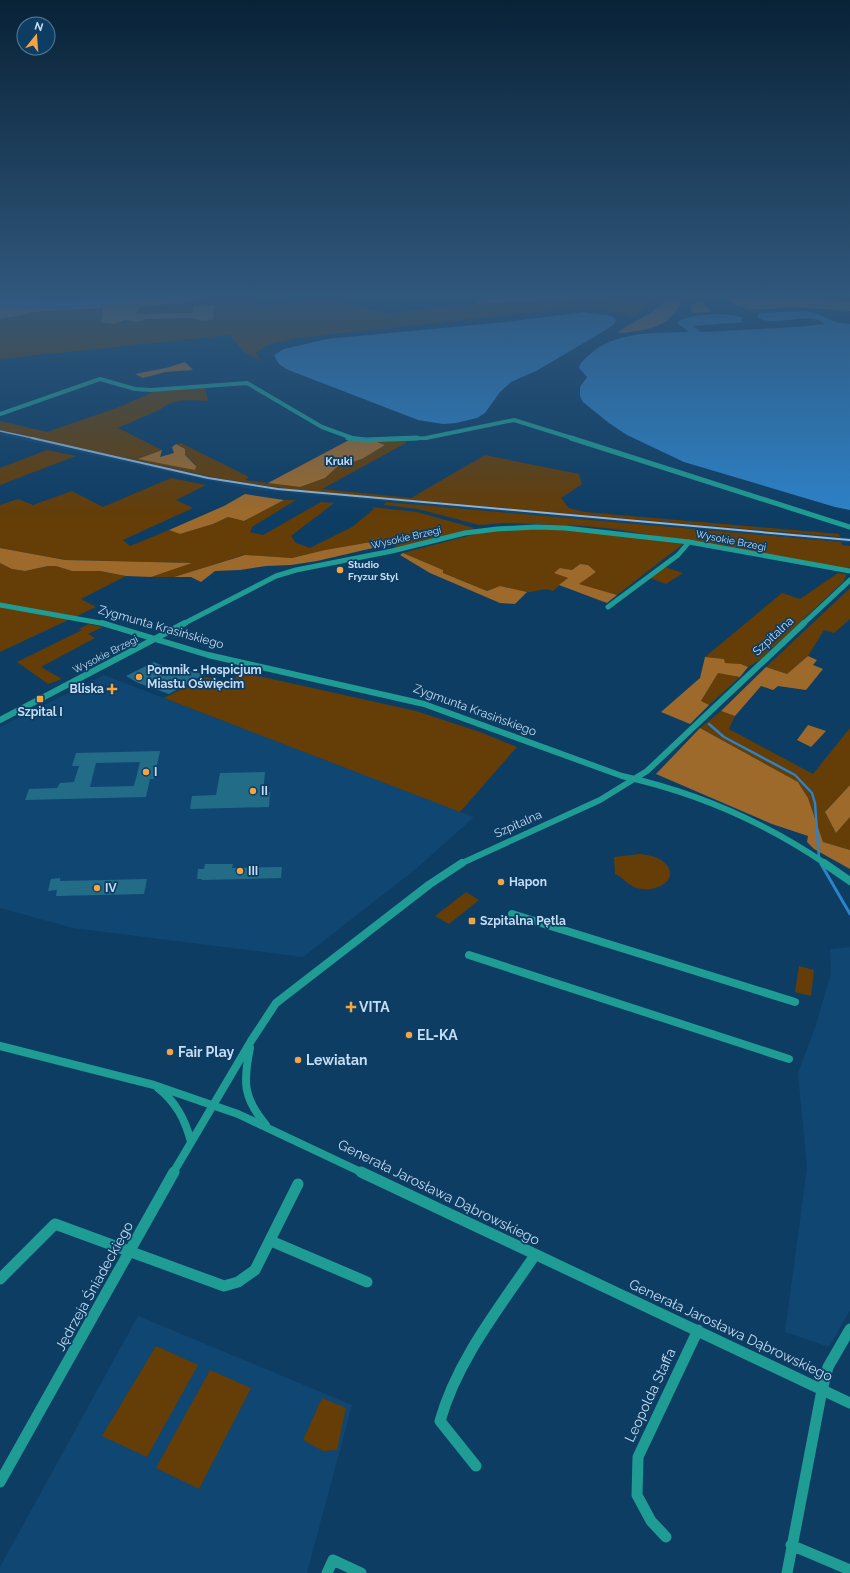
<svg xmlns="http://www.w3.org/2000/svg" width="850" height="1573" font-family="Raleway,sans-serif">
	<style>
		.built { fill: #104672 }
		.green { fill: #643d07 }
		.forest { fill: #9d6a2c }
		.water { fill: #2d82c8 }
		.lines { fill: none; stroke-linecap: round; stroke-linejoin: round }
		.stream-far1 { stroke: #2d82c8; stroke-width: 2.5 }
		.stream { stroke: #2d82c8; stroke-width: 3 }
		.building { fill: #236c88; fill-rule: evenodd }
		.minor-far4 { stroke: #1f9c93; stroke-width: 4 }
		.minor-far3 { stroke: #1f9c93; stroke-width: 5 }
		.minor-far2 { stroke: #1f9c93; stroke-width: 6 }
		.minor-far1 { stroke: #1f9c93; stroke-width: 8 }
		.minor { stroke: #1f9c93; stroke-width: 11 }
		.rail-far1 { stroke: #97b5cf; stroke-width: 1.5 }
		.rail { stroke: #97b5cf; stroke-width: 2 }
		.poi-dot { fill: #f3a443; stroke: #0e3d63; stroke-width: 1.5 }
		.labels { text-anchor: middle; stroke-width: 3.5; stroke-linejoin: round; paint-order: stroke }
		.far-street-label { font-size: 10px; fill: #c5ddf4; stroke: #0e3d63 }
		.far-poi-label { font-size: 10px; font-weight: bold; fill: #c5ddf4; stroke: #0e3d63; text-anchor: start }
		.far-neighbourhood-label { font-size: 11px; font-weight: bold; fill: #c5ddf4; stroke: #0e3d63 }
		.street-label { font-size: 12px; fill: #c5ddf4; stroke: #0e3d63 }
		.poi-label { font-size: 12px; font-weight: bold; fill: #c5ddf4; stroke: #0e3d63; text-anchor: start }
		.near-poi-label { font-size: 14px; font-weight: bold; fill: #c5ddf4; stroke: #0e3d63; text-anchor: start }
		.near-street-label { font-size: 14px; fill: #c5ddf4; stroke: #0e3d63 }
	</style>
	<rect width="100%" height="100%" fill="#0e3d63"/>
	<path class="built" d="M 0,430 L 216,478 L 268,487 L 850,538 L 850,543 L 258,490 L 214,482 L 0,435 Z
		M 104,675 L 474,817 L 417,868 L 303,957 L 73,928 L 0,908 L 0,727 Z
		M 850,947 L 850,1310 L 829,1347 L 785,1332 L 807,1168 L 798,1073 L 815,1028 L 831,973 L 830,949 Z
		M 138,1316 L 352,1405 L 307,1573 L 0,1573 L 0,1567 Z"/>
	<path class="green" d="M 206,296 L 268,296 L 253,307 L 321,297 L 386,313 L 513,300 L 623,296 L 850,296 L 850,302 C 789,291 727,298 666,300 L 651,301 L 637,316 L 634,317 L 605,309 L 563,309 L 298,338 L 267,345 L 256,353 L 261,361 L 244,352 L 230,335 L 0,359 L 0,319 L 22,315 L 31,312 L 104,308 L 114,324 C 124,321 129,322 139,321 C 161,318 183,317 205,321 L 194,313 L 136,314 L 141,306 L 185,303 Z
		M 175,388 L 205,388 L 208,401 C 193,400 172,398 161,409 L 118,428 L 162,450 L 139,459 L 196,465 L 185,455 L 185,449 L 176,444 L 181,443 L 249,477 L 245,480 L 300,487 L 325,478 L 337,467 L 362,459 L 385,445 L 377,442 L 406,441 L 406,443 L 322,489 L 411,498 L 485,455 L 579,474 L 582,484 L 561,498 L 569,508 L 585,512 L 839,534 L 840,537 L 294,490 L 216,478 L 0,430 L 0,421 L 47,432 L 122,406 L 153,392 Z
		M 47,450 L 76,456 L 0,485 L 0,468 Z
		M 171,478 L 206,485 L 176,500 L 193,508 L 123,540 L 130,546 L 169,530 L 180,534 L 213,524 L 228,517 L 244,521 L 284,500 L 296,500 L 252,527 L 250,532 L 263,535 L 321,502 L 334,503 L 291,536 L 296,543 L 310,548 L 352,527 L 374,509 L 372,507 L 417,512 L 474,528 L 471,531 L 398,548 L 380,538 L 371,542 L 325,550 L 292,558 L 244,555 L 174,577 L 151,577 L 191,563 L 65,560 L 0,548 L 0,505 L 18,499 L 33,505 L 72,491 L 103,507 Z
		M 386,502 L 841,542 L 842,545 L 850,546 L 850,567 L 847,569 L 615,529 L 583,526 L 506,523 L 479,525 L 418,509 L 384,505 Z
		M 557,527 L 683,544 L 617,595 L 578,584 L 596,572 L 588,565 L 580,564 L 572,570 L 560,568 L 555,573 L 568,578 L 553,591 C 541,587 538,592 527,592 C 508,592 510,581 487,591 L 443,573 L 443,570 L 403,553 L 479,533 Z
		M 0,563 L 12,569 L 25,571 L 48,566 L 56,566 L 72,571 L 100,571 L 126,576 L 81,599 L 96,607 L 0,652 Z
		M 665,567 L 683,573 L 666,584 L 650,578 Z
		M 838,573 L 845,574 L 846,576 L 843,582 L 761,659 L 748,667 L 741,664 L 725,663 L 723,659 L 705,657 L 782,593 L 800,599 Z
		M 850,588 L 850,619 L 834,633 L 824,630 L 808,656 L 787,674 L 766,667 Z
		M 89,624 L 103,627 L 88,634 L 95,638 L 41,667 L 62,679 L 48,684 L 17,662 L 82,630 L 79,629 Z
		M 718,672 L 740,677 L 709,705 L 701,702 Z
		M 238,674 L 263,677 L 416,711 L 480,732 L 517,747 L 460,812 L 164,698 L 206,677 L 220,680 L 219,683 L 230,685 Z
		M 721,711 L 735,716 L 729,729 L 813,774 L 850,728 L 850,785 L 825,812 L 836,833 L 850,817 L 850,850 L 823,842 L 808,798 L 798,782 L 700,728 Z
		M 640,854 C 647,855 655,856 661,860 C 683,875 661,892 642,889 C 627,887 624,877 615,874 L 614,857 Z
		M 466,892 L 479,900 L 449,924 L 435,916 Z
		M 799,966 L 814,970 L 811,996 L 795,992 Z
		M 156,1346 L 198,1365 L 147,1457 L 102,1436 Z
		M 210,1370 L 251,1388 L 199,1489 L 156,1468 Z
		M 322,1398 L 346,1408 L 337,1450 L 323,1451 L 303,1440 Z"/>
	<path class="forest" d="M 174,296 L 206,296 L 185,303 L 141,306 L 136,314 L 193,313 L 194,306 L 214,305 L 213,319 L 205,321 L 190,318 L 147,319 L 137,322 L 125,320 L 114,324 L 101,322 L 103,308 L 31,312 L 22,315 L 0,319 L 0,306 C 11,306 23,309 34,308 C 81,308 127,303 174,296 Z
		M 486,296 L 623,296 L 476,304 Z
		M 780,296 L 817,298 L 850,302 L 850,311 L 797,307 L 749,310 L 735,305 L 725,298 Z
		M 682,299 C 671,328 648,330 621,333 L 617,332 L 652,312 L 666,300 Z
		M 702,301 L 711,312 L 692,313 L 691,306 L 695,303 Z
		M 185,362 L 193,370 L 165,372 L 143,378 L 135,374 L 166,368 Z
		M 349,440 L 377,442 L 385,445 L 362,459 L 337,467 L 325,478 L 300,487 L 268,483 Z
		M 176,444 L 185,449 L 185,455 L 196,466 L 195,470 L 138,459 L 162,450 L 160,457 L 174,453 L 172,447 Z
		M 245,494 L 284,500 L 244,521 L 228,517 L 213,524 L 180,534 L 169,530 L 224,506 Z
		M 380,538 L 390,544 L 317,561 L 291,565 L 266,566 L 240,570 L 215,571 L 201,582 L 191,577 L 174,577 L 245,555 L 292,558 L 325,550 L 371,542 L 372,540 Z
		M 0,548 L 65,560 L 192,563 L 151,577 L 126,576 L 100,571 L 72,571 L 56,566 L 48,566 L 25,571 L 12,569 L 0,563 Z
		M 403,553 L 443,570 L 443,573 L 487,591 L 500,586 L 527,592 L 515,604 L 500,603 L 430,573 L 400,555 Z
		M 580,564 L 588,565 L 596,572 L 579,584 L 617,595 L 607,603 L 559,585 L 568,578 L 554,573 L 560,568 L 572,570 Z
		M 808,656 L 817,660 L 813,665 L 823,669 L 806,690 L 778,686 L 773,690 L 761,686 L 735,716 L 721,711 L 766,667 L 787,674 Z
		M 705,657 L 724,659 L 725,663 L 741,664 L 748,667 L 740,677 L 718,673 L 701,701 L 709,705 L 690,724 L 661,712 L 700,678 Z
		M 808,725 L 826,731 L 811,747 L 797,740 Z
		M 700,728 L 798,782 L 808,798 L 823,842 L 850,850 L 850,869 L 814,849 L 807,842 L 808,836 L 772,824 L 656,774 Z
		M 850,785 L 850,817 L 836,833 L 825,812 Z"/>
	<path class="water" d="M 0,296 L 29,296 L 50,299 L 109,296 L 174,296 L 131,302 L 86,306 L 32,308 L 0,306 Z
		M 800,311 C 821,311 830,324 850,324 L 850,510 L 835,507 L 684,462 L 627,435 L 609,423 L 583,402 L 580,396 L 580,387 L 587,377 L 579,368 C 580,363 584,360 588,356 C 615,331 652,333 687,332 L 688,331 L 679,325 L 678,322 C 688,313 733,312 744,318 L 741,319 L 743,322 L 693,326 L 701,332 L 797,327 L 825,324 C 807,309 775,330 756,316 L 759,316 L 758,314 L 761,313 Z
		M 584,312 L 612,316 L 616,320 L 614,324 L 607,329 L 538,370 L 511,382 L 500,392 L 485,413 L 477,418 L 456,423 L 443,424 L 418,420 L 286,369 L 279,364 L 274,355 L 284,349 L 327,339 L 506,322 Z"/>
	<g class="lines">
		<path class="stream-far1" d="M 709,724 L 724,737 L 795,775 L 812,793 L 815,803 L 819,858"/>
		<path class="stream" d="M 821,864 L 850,914"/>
	</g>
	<path class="building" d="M 154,662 L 165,667 L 205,674 L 169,694 L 138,683 L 126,676 Z
		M 160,751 L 154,779 L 150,779 L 146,797 L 25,800 L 29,789 L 57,788 L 60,783 L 74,782 L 79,766 L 72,766 L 76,753 ZM 140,762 L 134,786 L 90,787 L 96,763 Z
		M 265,772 L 263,793 L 270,792 L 269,807 L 190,809 L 192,796 L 216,795 L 220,773 Z
		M 205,864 L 233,864 L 232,868 L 282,867 L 281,878 L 202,880 L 202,879 L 197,879 L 198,869 L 204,869 Z
		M 60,878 L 60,881 L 147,879 L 144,894 L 56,896 L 57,890 L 48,891 L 51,879 Z"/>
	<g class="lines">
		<path class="minor-far4" d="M 0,414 L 100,379 L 135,389 L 151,390 L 247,383 L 322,427 L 355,439
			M 387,439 L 426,438 L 514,420 L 575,439"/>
		<path class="minor-far3" d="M 348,438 L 366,440 L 417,438
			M 571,438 L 850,527
			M 0,605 L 106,624
			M 608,607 L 678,555 L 689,542
			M 183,624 L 276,576 L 296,570 L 392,551 L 465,533 L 497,529 L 536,527 L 565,528 L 689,542 L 850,571
			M 803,624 L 850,580"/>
		<path class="minor-far2" d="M 102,623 L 208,655 L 424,704 L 622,776 C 695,792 764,822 826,864
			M 0,720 L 185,623
			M 460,864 L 600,800 L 647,771 L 804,623"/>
		<path class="minor-far1" d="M 824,863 L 850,881
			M 512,914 L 795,1002
			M 469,955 L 789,1059
			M 0,1046 L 154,1085 L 238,1114 L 363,1173
			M 250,1048 C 243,1082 243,1098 266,1125
			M 157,1087 C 176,1102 185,1119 191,1142
			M 173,1173 L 251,1041 L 276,1003 L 430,884 L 462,863"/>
		<path class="minor" d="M 361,1172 L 850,1403
			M 271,1241 L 367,1282
			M 0,1279 L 55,1224 L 224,1286 L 238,1282 L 255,1270 L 298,1184
			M 476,1466 L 440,1421 C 457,1360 500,1307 535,1255
			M 0,1482 L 174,1172
			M 666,1537 L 651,1521 L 637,1495 L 638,1457 L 698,1330
			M 791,1545 L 850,1570
			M 327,1573 L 333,1560 L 361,1573
			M 787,1573 L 822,1390 L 828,1367 L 850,1329"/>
		<path class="rail-far1" d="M 0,431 L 37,439"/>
		<path class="rail" d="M 32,438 L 208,478 L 278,489 L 850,540"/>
	</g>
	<linearGradient id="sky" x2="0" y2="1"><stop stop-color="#082236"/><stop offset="0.57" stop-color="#30577c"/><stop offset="1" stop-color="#30577c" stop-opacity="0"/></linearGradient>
	<rect width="850" height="516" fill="url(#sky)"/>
	<g class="poi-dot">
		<circle cx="340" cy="570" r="4"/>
		<circle cx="139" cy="677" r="4"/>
		<path d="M110 683h4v4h4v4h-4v4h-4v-4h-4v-4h4z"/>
		<rect x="36" y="695" width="8" height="8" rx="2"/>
		<circle cx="146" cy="772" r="4"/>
		<circle cx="253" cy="791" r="4"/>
		<circle cx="240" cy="871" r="4"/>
		<circle cx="501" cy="882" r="4"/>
		<circle cx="97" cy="888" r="4"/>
		<rect x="468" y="917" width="8" height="8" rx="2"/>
		<path d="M349 1001h4v4h4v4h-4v4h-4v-4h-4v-4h4z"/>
		<circle cx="409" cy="1035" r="4"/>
		<circle cx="170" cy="1052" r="4"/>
		<circle cx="298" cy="1060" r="4"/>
	</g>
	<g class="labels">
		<g class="far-street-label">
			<text transform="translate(406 537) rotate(-13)" y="4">Wysokie Brzegi</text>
			<text transform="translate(731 540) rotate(11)" y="4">Wysokie Brzegi</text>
			<text transform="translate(105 654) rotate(-27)" y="4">Wysokie Brzegi</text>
		</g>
		<g class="far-poi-label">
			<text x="348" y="568">Studio<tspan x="348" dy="12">Fryzur Styl</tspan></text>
		</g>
		<g class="far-neighbourhood-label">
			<text x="339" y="465">Kruki</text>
		</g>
		<g class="street-label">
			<text transform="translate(161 627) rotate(16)" y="4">Zygmunta Krasińskiego</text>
			<text transform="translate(773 636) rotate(-43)" y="4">Szpitalna</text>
			<text transform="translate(475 710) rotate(20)" y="4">Zygmunta Krasińskiego</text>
			<text transform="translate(518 824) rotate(-24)" y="4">Szpitalna</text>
		</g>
		<g class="poi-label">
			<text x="147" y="674">Pomnik - Hospicjum<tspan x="147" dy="14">Miastu Oświęcim</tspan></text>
			<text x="104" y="693" text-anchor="end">Bliska</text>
			<text x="40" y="716" text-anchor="middle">Szpital I</text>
			<text x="154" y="776">I</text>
			<text x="261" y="795">II</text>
			<text x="248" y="875">III</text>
			<text x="509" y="886">Hapon</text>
			<text x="105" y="892">IV</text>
			<text x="480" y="925">Szpitalna Pętla</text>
		</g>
		<g class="near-poi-label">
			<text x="359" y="1012">VITA</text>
			<text x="417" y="1040">EL-KA</text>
			<text x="178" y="1057">Fair Play</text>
			<text x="306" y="1065">Lewiatan</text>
		</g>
		<g class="near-street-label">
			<text transform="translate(439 1192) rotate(26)" y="5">Generała Jarosława Dąbrowskiego</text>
			<text transform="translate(94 1286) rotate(-61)" y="5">Jędrzeja Śniadeckiego</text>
			<text transform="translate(731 1330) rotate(25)" y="5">Generała Jarosława Dąbrowskiego</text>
			<text transform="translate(650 1395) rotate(-65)" y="5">Leopolda Staffa</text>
		</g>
	</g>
	<g transform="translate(36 36) rotate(17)"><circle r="19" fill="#0e3d63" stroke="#577d9d"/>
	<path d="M0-3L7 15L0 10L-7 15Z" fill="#f3a443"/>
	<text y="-6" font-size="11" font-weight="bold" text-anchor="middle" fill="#c5ddf4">N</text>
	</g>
</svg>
